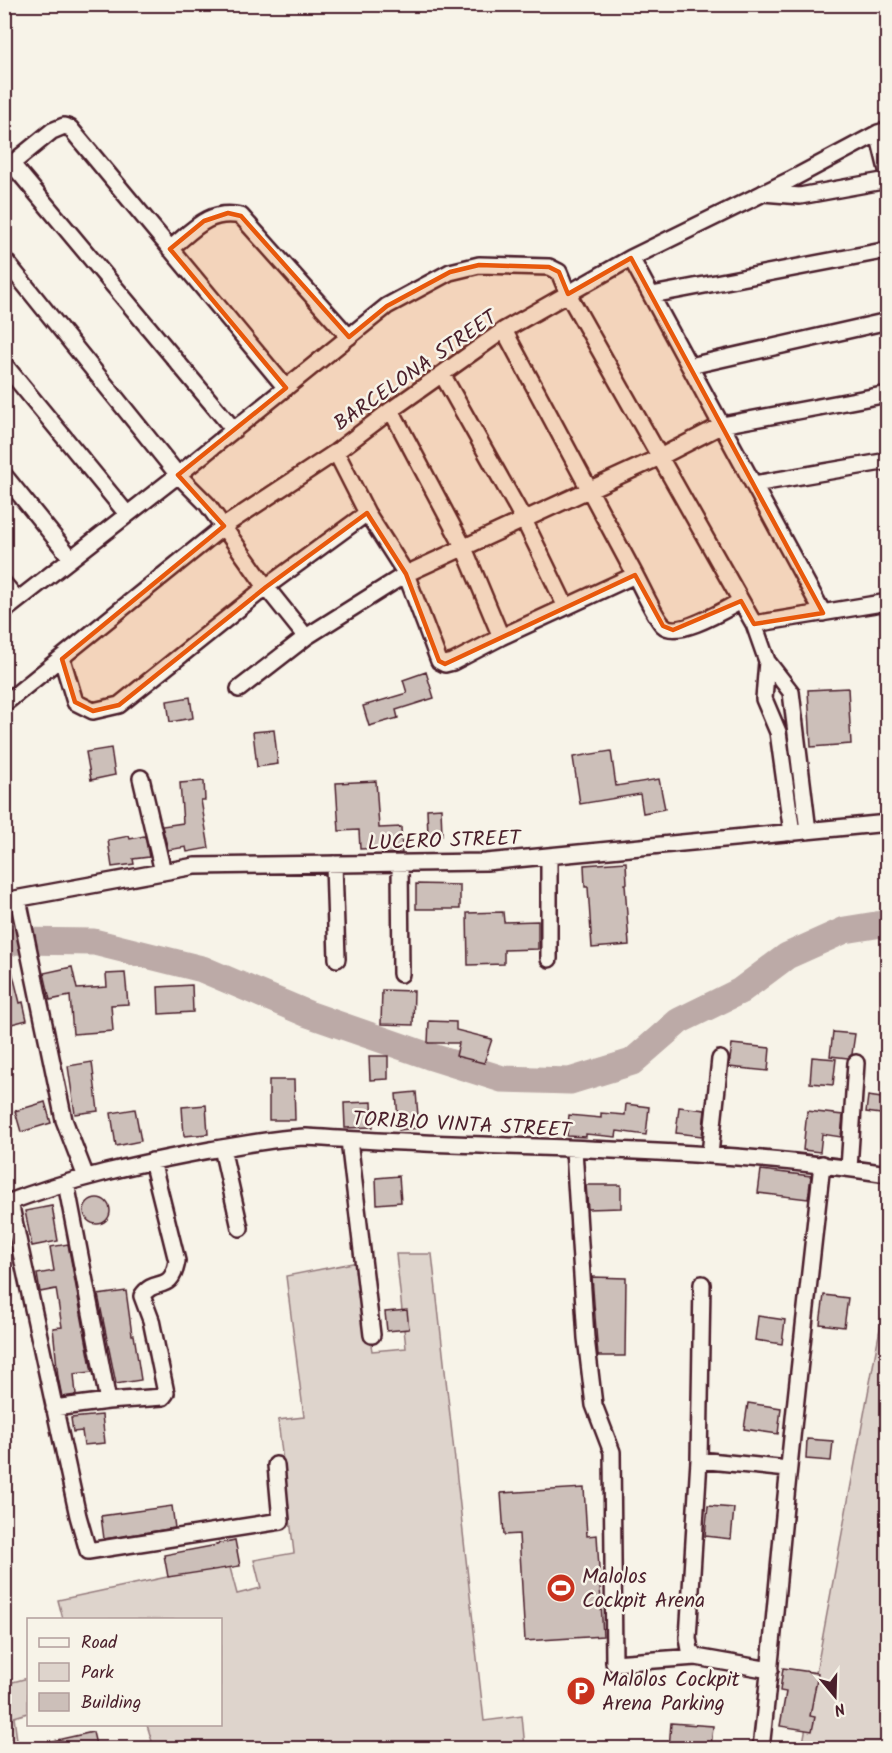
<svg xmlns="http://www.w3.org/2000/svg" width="892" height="1753" font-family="Kalam,sans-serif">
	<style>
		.green { fill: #ded4cc; stroke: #947a7c; stroke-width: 1.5 }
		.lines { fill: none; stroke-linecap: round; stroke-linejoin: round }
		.river { stroke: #bcaaa7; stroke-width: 27 }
		.building { fill: #ccbfb9; stroke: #4a1f2b; stroke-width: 1.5 }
		.minor-casing { stroke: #4a1f2b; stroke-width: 20 }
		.minor { stroke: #f7f3e8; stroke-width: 15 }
		.marked { fill: #e8590c; fill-opacity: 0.2; stroke: #e8590c; stroke-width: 4.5; stroke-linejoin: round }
		.labels { text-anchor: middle; stroke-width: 5; stroke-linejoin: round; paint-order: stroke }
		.street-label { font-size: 21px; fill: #4a1f2b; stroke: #f7f3e8 }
		.poi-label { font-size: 21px; fill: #4a1f2b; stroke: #f7f3e8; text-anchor: start }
	</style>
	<rect width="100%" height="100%" fill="#f7f3e8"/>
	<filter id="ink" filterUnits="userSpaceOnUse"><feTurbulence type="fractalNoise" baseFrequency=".0167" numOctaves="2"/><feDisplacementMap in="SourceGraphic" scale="12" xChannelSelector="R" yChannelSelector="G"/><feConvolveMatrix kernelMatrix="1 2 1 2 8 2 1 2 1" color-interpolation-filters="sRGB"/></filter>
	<g filter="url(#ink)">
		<path class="green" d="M 396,1254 L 432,1254 L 484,1721 L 522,1716 L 525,1748 L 154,1748 L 147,1725 L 220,1724 L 220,1620 L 63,1619 L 58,1600 L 229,1564 L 237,1594 L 261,1588 L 254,1560 L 294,1553 L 278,1420 L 304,1417 L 286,1276 L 358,1262 L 372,1351 L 406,1348 Z
			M 887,1291 L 887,1720 L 880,1748 L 802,1748 Z
			M 28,1678 L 28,1713 L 14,1717 L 18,1748 L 9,1748 L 5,1721 L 5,1684 Z"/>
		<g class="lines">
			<path class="river" d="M 4,945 L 15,941 L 94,942 L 202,969 L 308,1014 L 429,1056 L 502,1079 L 570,1081 L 632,1062 L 679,1021 L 740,991 L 787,956 L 845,930 L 888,923"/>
		</g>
		<path class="building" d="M 426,672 L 434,698 L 396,710 L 398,718 L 369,726 L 363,706 L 407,693 L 403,680 Z
			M 848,688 L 851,744 L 811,747 L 808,690 Z
			M 190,697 L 193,718 L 170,722 L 167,701 Z
			M 274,730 L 278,764 L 257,767 L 253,732 Z
			M 111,748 L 115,775 L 91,780 L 86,752 Z
			M 611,751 L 616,786 L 659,779 L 665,809 L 643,813 L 640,794 L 580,804 L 573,757 Z
			M 204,781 L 205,800 L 201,800 L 209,848 L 187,852 L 186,847 L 168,850 L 162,826 L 183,823 L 180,783 Z
			M 376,781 L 379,828 L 401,827 L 402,853 L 382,854 L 381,848 L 360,849 L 359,830 L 339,831 L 336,783 Z
			M 441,808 L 442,835 L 428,836 L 427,809 Z
			M 129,836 L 130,839 L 145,836 L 149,857 L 133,859 L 134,864 L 112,867 L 108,840 Z
			M 626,862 L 627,884 L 625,884 L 629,945 L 592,948 L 588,887 L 585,887 L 584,865 Z
			M 416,884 L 460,885 L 460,909 L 416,909 Z
			M 503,912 L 504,922 L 538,921 L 538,949 L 504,950 L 504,964 L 468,965 L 467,913 Z
			M 4,959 L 9,959 L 20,1003 L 23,1002 L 27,1020 L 4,1026 Z
			M 72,967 L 77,989 L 107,987 L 106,974 L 125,973 L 128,1004 L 111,1005 L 113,1031 L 73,1034 L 70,996 L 50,1000 L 44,973 Z
			M 192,985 L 193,1012 L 159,1014 L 158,987 Z
			M 382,990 L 414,991 L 413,1025 L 381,1024 Z
			M 429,1021 L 456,1022 L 456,1030 L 492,1039 L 484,1063 L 456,1056 L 459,1043 L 428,1043 Z
			M 833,1032 L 855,1034 L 852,1054 L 848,1058 L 830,1056 Z
			M 732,1044 L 770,1048 L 768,1071 L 729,1067 Z
			M 369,1056 L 388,1056 L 388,1079 L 370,1080 Z
			M 812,1057 L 836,1059 L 833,1085 L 810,1083 Z
			M 92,1062 L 98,1111 L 75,1114 L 68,1066 Z
			M 269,1080 L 294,1080 L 295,1120 L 269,1120 Z
			M 416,1092 L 419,1128 L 399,1130 L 396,1094 Z
			M 868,1096 L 888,1099 L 888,1115 L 866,1112 Z
			M 45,1102 L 51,1123 L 21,1132 L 15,1111 Z
			M 372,1102 L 373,1127 L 345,1128 L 344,1103 Z
			M 626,1104 L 649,1107 L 646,1135 L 617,1131 L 616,1137 L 586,1134 L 586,1137 L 567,1136 L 569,1115 L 601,1118 L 601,1113 L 625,1115 Z
			M 206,1105 L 208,1134 L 184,1136 L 182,1107 Z
			M 679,1107 L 705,1110 L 702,1136 L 676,1133 Z
			M 135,1109 L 141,1141 L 116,1146 L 111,1113 Z
			M 807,1111 L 843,1115 L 841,1137 L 822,1134 L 820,1152 L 803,1150 Z
			M 761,1170 L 811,1176 L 808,1199 L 758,1193 Z
			M 399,1176 L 401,1202 L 377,1204 L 376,1178 Z
			M 586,1185 L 621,1185 L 621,1208 L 588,1209 Z
			M84 1211a13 13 0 1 1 26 0a13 13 0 1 1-26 0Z
			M 52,1206 L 58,1241 L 32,1246 L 25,1211 Z
			M 68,1244 L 92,1372 L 74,1374 L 76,1395 L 62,1397 L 58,1377 L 53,1328 L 62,1327 L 56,1289 L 40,1292 L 37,1274 L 54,1271 L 50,1247 Z
			M 592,1277 L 626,1278 L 625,1356 L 598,1356 Z
			M 126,1291 L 132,1335 L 134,1335 L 141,1380 L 116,1384 L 98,1295 Z
			M 824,1295 L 848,1298 L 844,1327 L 820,1324 Z
			M 407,1310 L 409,1329 L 387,1331 L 385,1312 Z
			M 758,1316 L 785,1320 L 782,1344 L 755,1340 Z
			M 748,1403 L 781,1408 L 778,1434 L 744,1429 Z
			M 102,1415 L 105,1443 L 84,1445 L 82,1431 L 73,1432 L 71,1418 Z
			M 807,1439 L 833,1441 L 831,1461 L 806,1459 Z
			M 584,1488 L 587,1536 L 597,1535 L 603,1636 L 525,1641 L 519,1534 L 504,1535 L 501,1493 Z
			M 172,1506 L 175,1528 L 104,1539 L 101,1516 Z
			M 708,1506 L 734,1508 L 731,1539 L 705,1536 Z
			M 235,1540 L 240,1566 L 168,1577 L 164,1555 L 217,1545 L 216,1544 Z
			M 783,1668 L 818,1673 L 810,1716 L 815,1717 L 812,1731 L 780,1726 L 786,1692 L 780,1691 Z
			M 671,1723 L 713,1726 L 711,1749 L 669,1749 Z
			M 93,1732 L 97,1749 L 43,1749 L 43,1743 Z"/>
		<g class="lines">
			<g class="minor-casing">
				<path id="minor" d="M 878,133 L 888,174
					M 12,164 L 234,430
					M 4,170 L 52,131 L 64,126 L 70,128 L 286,388
					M 763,193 L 800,196 L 888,180
					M 170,249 C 194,229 209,209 241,216 L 349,337
					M 631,258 L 823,613
					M 4,259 L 178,475 L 387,306 L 450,272 L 479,265 L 549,267 L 559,272 L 568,294 L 754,624 L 767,661
					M 652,295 L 888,250
					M 504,330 L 635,575
					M 4,364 L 127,514
					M 690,366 L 888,321
					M 442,374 L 524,520 L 566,607
					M 391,410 L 464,548 L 501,637
					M 336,452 L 367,513 L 406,574 L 439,661 L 445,664 L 453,662 L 501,637 L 635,575 C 641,586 656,619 663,625 C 677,639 726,609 741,601
					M 4,475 L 71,558
					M 754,484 L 888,461
					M 4,584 L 17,599
					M 4,611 L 178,475 L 207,504 L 266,587 L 306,637 L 406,574 L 660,457 L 722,425 L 888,394
					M 754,624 L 888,602
					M 62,659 L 75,702 L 93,711 L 119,705 L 266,587 L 367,513
					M 239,689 L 306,637
					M 4,704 L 224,526 L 336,452 L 391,410 L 504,330 L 631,258 L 790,180 L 878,133 L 888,130
					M 141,778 L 163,872
					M 792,833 L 778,732 L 764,699 L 767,661 L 791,692 L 808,831
					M 334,864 L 337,959
					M 400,864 L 401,974
					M 18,899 L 64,1120 L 86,1177
					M 4,901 L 195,866 L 486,862 L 888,823
					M 549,959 L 549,856
					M 349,1140 L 372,1335
					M 222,1148 L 240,1228
					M 574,1150 L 586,1338 L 594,1405 L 612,1452 L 614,1663 L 696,1657
					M 710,1154 L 720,1059
					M 849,1168 L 856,1063
					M 66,1183 L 108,1401
					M 10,1202 L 78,1516 L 88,1551 L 281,1521 L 276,1465
					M 4,1204 C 71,1178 140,1163 210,1150 C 242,1145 274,1138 306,1137 C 500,1150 695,1144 888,1174
					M 702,1284 L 699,1460 L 688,1638 L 690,1650 L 696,1657 L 770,1670
					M 54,1408 L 108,1401 L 163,1397 L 166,1393 L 151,1320 L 142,1296 C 155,1276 171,1295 177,1261 L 152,1161
					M 699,1460 L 788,1469
					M 761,1748 C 772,1655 779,1561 789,1467 C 799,1366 811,1265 822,1164"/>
			</g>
			<use href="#minor" class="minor"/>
		</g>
	</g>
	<path class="marked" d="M 228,213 L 241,216 L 349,337 L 387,306 L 450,272 L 479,265 L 549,267 L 559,272 L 568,294 L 631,258 L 823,613 L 754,624 L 741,601 L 673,630 L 663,626 L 635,575 L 445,664 L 439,661 L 406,574 L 367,513 L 266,587 L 119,705 L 93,711 L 75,702 L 62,659 L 224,526 L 178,475 L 286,388 L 170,249 L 204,221 Z"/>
	<defs>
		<g id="stadium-disc" transform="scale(1.5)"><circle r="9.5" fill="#c8321e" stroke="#f7f3e8"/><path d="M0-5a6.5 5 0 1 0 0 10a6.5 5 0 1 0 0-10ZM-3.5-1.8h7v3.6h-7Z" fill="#fff"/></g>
		<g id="parking-disc" transform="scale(1.5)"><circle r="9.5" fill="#c8321e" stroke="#f7f3e8"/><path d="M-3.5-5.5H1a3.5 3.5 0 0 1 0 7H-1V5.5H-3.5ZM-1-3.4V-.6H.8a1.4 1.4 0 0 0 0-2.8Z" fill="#fff"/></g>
	</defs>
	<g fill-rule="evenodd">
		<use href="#stadium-disc" x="561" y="1588"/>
		<use href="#parking-disc" x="581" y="1691"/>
	</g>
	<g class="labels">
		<g class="street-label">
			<text transform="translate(415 370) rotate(-35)" y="7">BARCELONA STREET</text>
			<text transform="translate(444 840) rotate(-2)" y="7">LUCERO STREET</text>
			<text transform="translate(462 1124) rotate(3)" y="7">TORIBIO VINTA STREET</text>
		</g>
		<g class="poi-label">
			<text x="582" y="1583">Malolos<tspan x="582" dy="24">Cockpit Arena</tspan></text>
			<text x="602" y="1686">Malolos Cockpit<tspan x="602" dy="24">Arena Parking</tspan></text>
		</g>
	</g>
	<rect width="892" height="1753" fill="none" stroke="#f7f3e8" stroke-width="24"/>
	<rect x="12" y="12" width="868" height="1729" fill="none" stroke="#4a1f2b" stroke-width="2" filter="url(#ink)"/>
	<rect x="27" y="1618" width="195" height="108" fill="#f7f3e8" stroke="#b29e9c" stroke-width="1.5"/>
	<rect x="39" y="1638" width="30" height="9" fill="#f7f3e8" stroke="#b29e9c" stroke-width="1.5"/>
	<text x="81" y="1648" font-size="18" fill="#4a1f2b">Road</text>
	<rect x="39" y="1663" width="30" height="18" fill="#ded4cc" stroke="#b29e9c" stroke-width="1.5"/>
	<text x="81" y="1678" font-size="18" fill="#4a1f2b">Park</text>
	<rect x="39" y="1693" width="30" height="18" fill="#ccbfb9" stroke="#b29e9c" stroke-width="1.5"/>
	<text x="81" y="1708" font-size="18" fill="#4a1f2b">Building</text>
	<g transform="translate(835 1696) rotate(161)" stroke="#f7f3e8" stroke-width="4.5" paint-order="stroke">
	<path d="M0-4.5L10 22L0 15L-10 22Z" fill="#4a1f2b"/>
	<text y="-9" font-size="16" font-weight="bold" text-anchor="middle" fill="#4a1f2b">N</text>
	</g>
</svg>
